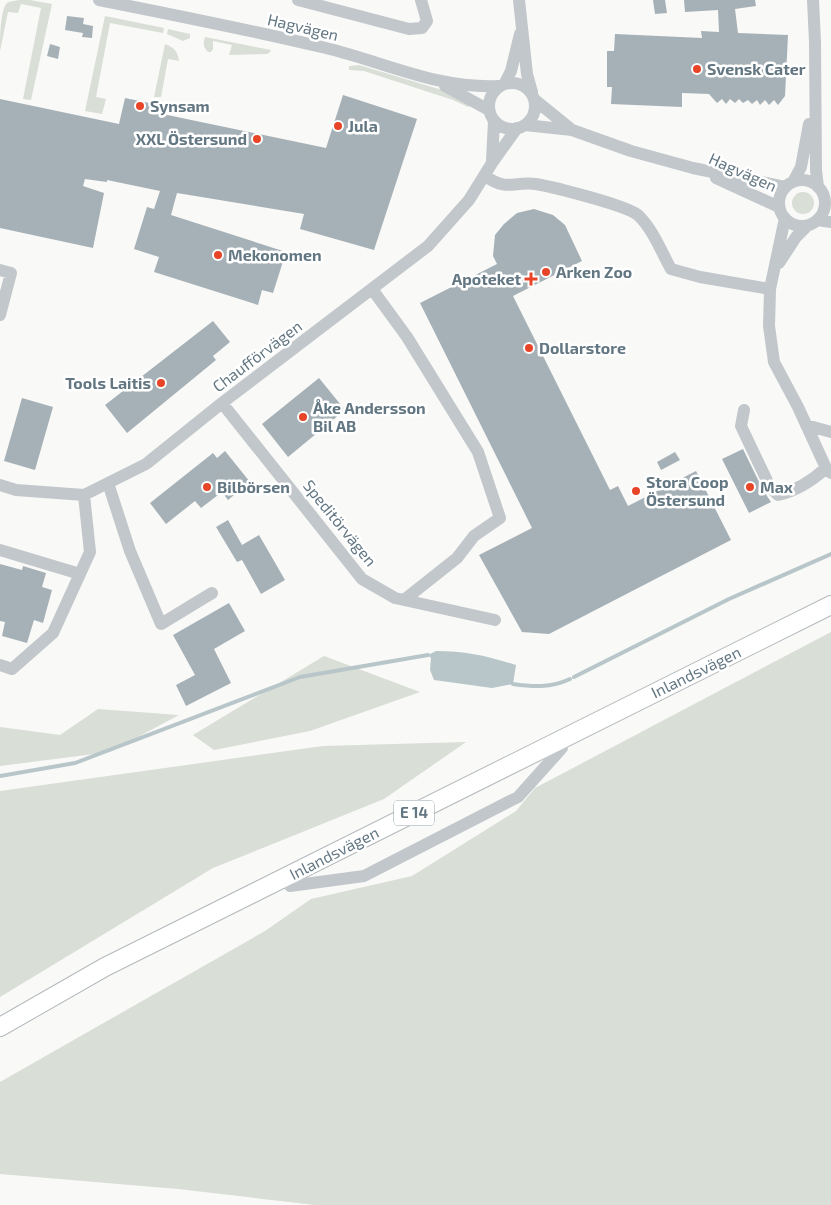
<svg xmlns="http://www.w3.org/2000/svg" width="831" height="1205" font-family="'Exo 2',sans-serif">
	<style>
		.green { fill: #d9ded6 }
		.water { fill: #b8c6c9 }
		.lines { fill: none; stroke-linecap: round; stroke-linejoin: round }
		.stream { stroke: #b8c6c9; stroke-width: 4 }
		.building { fill: #a6b1b7 }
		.highway-casing { stroke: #b3b9bc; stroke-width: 20 }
		.minor { stroke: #c2c7cb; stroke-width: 12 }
		.highway { stroke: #fff; stroke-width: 18 }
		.poi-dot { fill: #e84528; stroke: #fff; stroke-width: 2 }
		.labels { text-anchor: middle; stroke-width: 5; stroke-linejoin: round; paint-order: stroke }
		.shield { fill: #fff; stroke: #92a0a8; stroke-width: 1 }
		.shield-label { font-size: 15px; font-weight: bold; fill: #637783 }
		.street-label { font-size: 16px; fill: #637783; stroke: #fff }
		.poi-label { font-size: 16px; font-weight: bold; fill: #637783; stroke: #fff; text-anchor: start }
	</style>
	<rect width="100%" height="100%" fill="#f9f9f7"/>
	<path class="green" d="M 19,0 L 30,0 L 52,4 L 31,100 L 23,99 L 41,8 L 21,4 L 18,13 L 8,12 L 0,51 C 0,40 0,10 7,3 C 10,1 15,1 19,0 Z
		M 105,16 L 164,28 L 163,33 L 110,23 L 96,97 L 106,99 L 102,114 L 85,111 Z
		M 168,29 L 190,34 L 190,38 L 183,41 L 167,34 Z
		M 205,37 L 271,50 L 270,52 L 267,54 L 229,55 L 232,45 L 213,41 L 213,49 L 211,52 L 208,52 C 203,47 203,43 205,37 Z
		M 165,44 C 174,47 178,52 179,61 L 168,59 L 161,97 L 154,97 Z
		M 359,65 L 442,90 L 472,105 L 468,107 L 453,100 L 364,71 L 349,70 L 349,66 Z
		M792 203a11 11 0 1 1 22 0a11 11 0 1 1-22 0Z
		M 831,632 L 831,1205 L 315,1205 L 178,1189 L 0,1174 L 0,1082 L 265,931 L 311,899 L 412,876 L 516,811 L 535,788 Z
		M 324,656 L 420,692 L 310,731 L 214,750 L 193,735 Z
		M 98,709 L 179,715 L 110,752 L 0,766 L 0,727 L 60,735 Z
		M 466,742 L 384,799 L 213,868 L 0,997 L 0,791 L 323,746 Z"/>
	<path class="water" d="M 436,651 C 466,651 487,656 516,665 L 513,684 L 492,688 L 434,680 L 430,670 L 431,658 L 428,655 Z"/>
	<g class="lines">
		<path class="stream" d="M 574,677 L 729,599 L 831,554
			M 513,684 C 533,687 551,688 570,679
			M 0,776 L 75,763 L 300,677 L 428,655"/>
	</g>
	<path class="building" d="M 653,0 L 665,0 L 667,13 L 655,14 Z
		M 684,0 L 755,0 L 756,6 L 735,9 L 738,33 L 788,35 L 785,96 L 778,105 L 774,100 L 769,105 L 765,100 L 760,105 L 757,100 L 752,104 L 748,100 L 743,103 L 739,99 L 735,103 L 730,99 L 726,104 L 722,99 L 717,103 L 709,94 L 682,93 L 682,107 L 611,104 L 612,87 L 607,87 L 607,51 L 614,51 L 615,34 L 702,38 L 701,31 L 719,32 L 718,10 L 685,12 Z
		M 67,16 L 84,18 L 83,24 L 93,26 L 92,38 L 82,37 L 83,33 L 65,30 Z
		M 50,44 L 60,47 L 58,59 L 47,56 Z
		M 343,95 L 417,119 L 374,250 L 300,229 L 304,214 L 177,193 L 171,215 L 286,252 L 273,293 L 262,290 L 258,305 L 154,272 L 159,257 L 134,249 L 147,207 L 154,209 L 160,191 L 107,180 L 107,182 L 85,179 L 83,186 L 104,193 L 93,248 L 0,228 L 0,99 L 119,124 L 125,98 L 154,104 L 153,112 L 326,148 Z
		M 534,209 L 553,215 L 565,225 L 582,261 L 513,296 L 610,490 L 618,486 L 628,506 L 696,471 L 731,540 L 549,634 L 522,632 L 479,555 L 532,528 L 420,303 L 497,264 L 493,256 L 495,235 L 504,224 L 517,213 Z
		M 213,321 L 230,342 L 213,356 L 216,360 L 127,433 L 105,405 Z
		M 319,378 L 345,410 L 288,457 L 262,424 Z
		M 22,398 L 53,407 L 35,470 L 4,461 Z
		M 743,449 L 763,490 L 771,502 L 749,513 L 722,459 Z
		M 225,451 L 250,482 L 228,500 L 222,492 L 201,508 L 195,501 L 166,524 L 150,503 L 213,453 L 217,458 Z
		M 675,452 L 680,460 L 661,470 L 657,462 Z
		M 228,520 L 242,545 L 259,535 L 285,580 L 261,594 L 242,560 L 237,562 L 216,527 Z
		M 0,564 L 22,570 L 23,566 L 46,573 L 42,587 L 52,590 L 43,623 L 34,620 L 27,643 L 2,636 L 5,622 L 0,621 Z
		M 229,603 L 245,631 L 214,649 L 231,683 L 186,706 L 176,685 L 195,675 L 173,635 Z"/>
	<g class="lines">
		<g class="highway-casing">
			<path id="highway" d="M 0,1027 L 105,967 L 831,605"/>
		</g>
		<path class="minor" d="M 99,0 C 175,15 251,30 326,48 C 384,62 437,89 499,86
			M 298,0 L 409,29 L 422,28 L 427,21 L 421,0
			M 519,0 L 527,74 L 532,92
			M 813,0 L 815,42 L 816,170 L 818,187
			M489 106a23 23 0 1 1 46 0a23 23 0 1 1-46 0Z
			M 505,83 L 511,71 L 520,34
			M 445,86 L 489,110
			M 535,100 L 572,130
			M 525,125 L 572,130 L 631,151 L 693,168 L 785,187
			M 492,161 L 494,121
			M 485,176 C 508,192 513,181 536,184 C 553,187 630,206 639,216 C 653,230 661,251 671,269 L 700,277 L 770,289
			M 716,178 L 779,207
			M779 203a23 23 0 1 1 46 0a23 23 0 1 1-46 0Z
			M 793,182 L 801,167 L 809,124
			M 785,218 L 770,289 L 769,326 L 774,362 L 798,407 L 826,468 L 831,473
			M 817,220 L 831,222
			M 779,263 L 796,237 L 807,226
			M 0,270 L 11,273 L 0,315
			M 372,289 L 407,337 L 478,452 L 500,518 L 474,536 L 457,558 L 404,600
			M 222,403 L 362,579 L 395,598 L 495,620
			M 744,410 L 741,426 L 770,487 L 778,495 C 795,491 813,480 826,468
			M 806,425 L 831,432
			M 108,483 L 130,551 L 161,624 L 212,593
			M 0,485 L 16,490 L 84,495 L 146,464 L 222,403 L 428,246 L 469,200 L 492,163 L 517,128
			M 0,550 L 80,574
			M 0,665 L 12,669 L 53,633 L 90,552 L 84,495
			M 290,886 L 364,876 L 518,797 L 562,748"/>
		<use href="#highway" class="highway"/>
	</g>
	<g class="poi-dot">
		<circle cx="697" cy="69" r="5"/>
		<circle cx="140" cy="106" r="5"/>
		<circle cx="338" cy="126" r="5"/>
		<circle cx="257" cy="139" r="5"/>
		<circle cx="218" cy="255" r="5"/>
		<circle cx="546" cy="272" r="5"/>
		<path d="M528.5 271.5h5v5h5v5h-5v5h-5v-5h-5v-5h5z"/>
		<circle cx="529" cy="348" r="5"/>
		<circle cx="161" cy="383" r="5"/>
		<circle cx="303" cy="417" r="5"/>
		<circle cx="207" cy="487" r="5"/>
		<circle cx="750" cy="487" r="5"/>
		<circle cx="636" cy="491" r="5"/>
	</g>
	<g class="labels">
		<rect class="shield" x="394" y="800.5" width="40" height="25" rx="4"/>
		<g class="shield-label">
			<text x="414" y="818">E 14</text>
		</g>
		<g class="street-label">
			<text transform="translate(303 27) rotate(13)" y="6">Hagvägen</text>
			<text transform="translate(743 172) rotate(24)" y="6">Hagvägen</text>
			<text transform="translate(257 356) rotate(-37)" y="6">Chaufförvägen</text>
			<text transform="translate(340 523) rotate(51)" y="6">Speditörvägen</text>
			<text transform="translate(696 672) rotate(-26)" y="6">Inlandsvägen</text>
			<text transform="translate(334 853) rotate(-27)" y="6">Inlandsvägen</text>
		</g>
		<g class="poi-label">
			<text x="707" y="75">Svensk Cater</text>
			<text x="150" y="112">Synsam</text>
			<text x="348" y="132">Jula</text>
			<text x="247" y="145" text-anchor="end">XXL Östersund</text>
			<text x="228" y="261">Mekonomen</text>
			<text x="556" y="278">Arken Zoo</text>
			<text x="521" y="285" text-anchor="end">Apoteket</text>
			<text x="539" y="354">Dollarstore</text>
			<text x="151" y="389" text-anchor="end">Tools Laitis</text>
			<text x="313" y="414">Åke Andersson<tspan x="313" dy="18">Bil AB</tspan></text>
			<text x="646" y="488">Stora Coop<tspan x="646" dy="18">Östersund</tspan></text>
			<text x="217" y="493">Bilbörsen</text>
			<text x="760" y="493">Max</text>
		</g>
	</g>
</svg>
